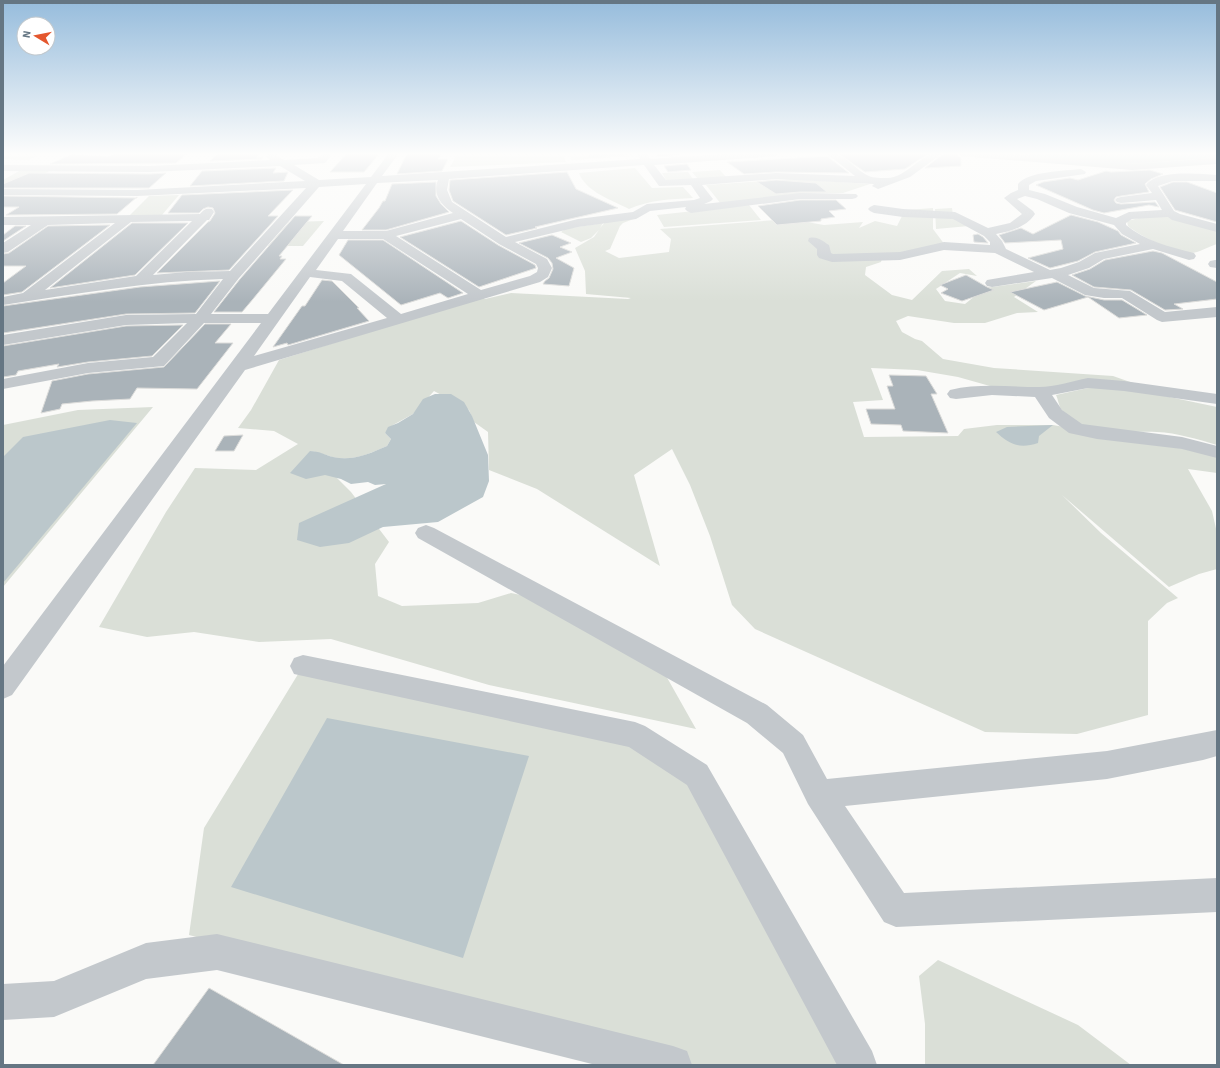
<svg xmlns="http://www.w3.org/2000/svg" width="1220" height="1068" font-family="'Source Sans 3',sans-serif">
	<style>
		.green { fill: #dadfd7 }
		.water { fill: #bbc7cb }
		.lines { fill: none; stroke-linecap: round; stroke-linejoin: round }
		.river { fill: #bbc7cb; fill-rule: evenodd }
		.building { fill: #aab3b9; stroke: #dcdcda }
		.minor { fill: #c3c8cc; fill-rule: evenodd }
	</style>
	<rect width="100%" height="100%" fill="#fafaf8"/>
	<path class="green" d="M 3,153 L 43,153 L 28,160 L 3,159 Z
		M 458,153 L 562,153 L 566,162 L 450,167 Z
		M 568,153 L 631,153 L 633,156 L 572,160 Z
		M 982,153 L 1217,153 L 1217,160 L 1151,165 L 1095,164 Z
		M 635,168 L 652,188 L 683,187 L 693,198 C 671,199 649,200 629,209 C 612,200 586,192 579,173 Z
		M 21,170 L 49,170 L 48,172 L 3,188 L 3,180 Z
		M 720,170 L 726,177 L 698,179 L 692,172 Z
		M 688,172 L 693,179 L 671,181 L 666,180 L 662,173 Z
		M 792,179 L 870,184 L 843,193 L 794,194 L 721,204 L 706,185 Z
		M 179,195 L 162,215 L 128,217 L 149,196 Z
		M 749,205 L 761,220 L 664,227 L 657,215 Z
		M 933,208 L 933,229 L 945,245 L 933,248 L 883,255 L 881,262 L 866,267 L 865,275 L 892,295 L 912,300 L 942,271 L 969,269 L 977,276 L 960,273 L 936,289 L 945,301 L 965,304 L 985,288 L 1036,281 L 1014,297 L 1038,312 L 1017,313 L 985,323 L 954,323 L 908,316 L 896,321 L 902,332 L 915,339 L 922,341 L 943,359 L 994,368 L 1113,376 L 1133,383 L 1048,390 L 997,388 L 958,377 L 917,370 L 871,368 L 883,400 L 853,402 L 864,437 L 958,436 L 964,429 L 997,425 L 1053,425 L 1217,455 L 1217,473 L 1188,469 L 1212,511 L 1217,533 L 1217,569 L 1199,574 L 1169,587 L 1062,495 L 1101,533 L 1178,598 L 1167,603 L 1148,621 L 1148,715 L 1077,734 L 985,732 L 755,629 L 732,605 L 710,536 L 690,485 L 672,449 L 634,475 L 660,566 L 537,489 L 489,470 L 488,432 L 474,422 L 469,410 L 434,391 L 413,414 L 393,425 L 385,433 L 391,439 L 387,446 C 371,453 357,460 338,458 C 329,457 320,452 310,451 L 351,492 L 389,542 L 375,564 L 378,596 L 402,606 L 478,603 L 511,593 L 550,601 L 656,658 L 696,729 L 489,685 L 331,639 L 259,642 L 194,632 L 147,637 L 99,627 L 166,512 L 195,468 L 256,470 L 298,444 L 274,431 L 238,428 L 251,410 L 279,360 L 404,321 L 480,296 L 485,299 L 511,293 L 628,299 L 631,298 L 586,294 L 585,271 L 575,248 L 594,237 L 599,230 L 591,238 L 581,242 L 561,232 L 565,229 L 603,223 L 600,228 L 606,221 L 639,217 L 623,223 L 620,226 L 610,249 L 605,251 L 619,258 L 669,252 L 671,239 L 660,229 L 789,219 L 824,225 L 863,222 L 859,228 L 875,221 L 897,226 L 903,214 L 894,211 Z
		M 952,208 L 953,216 L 969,226 L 936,229 L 935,209 Z
		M 1168,216 L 1217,230 L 1217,244 C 1210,246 1198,253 1191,253 C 1174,253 1140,236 1128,226 L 1127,221 L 1143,217 Z
		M 324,221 L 303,246 L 268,246 L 289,222 Z
		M 1088,388 L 1114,388 L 1160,395 L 1217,407 L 1217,445 C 1197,439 1177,433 1157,432 C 1126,431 1083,437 1061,409 C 1059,406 1058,399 1056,395 Z
		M 153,407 L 3,587 L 3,425 L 78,410 Z
		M 303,666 L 635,735 L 697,775 L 842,1065 L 683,1065 L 189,935 L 204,828 Z
		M 938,960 L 1078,1025 L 1131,1065 L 925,1065 L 925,1024 L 919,976 Z"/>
	<path class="water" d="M 591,153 L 626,153 L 628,155 L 589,158 L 588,156 Z
		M 435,394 L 451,394 L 464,402 L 472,416 L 488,455 L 489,481 L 483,497 L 438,522 L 383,527 L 349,543 L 320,547 L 297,540 L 299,523 L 386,484 L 375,485 L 368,482 L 351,484 L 341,479 L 325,475 L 306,479 L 290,473 L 310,451 C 319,451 325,455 333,457 C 353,461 369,454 387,446 L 391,439 L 385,433 L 388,427 L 398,423 L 413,414 L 423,399 Z
		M 110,420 L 137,423 L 3,583 L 3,457 L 23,437 Z
		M 1053,425 L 1039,436 L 1038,443 C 1020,449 1010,445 996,432 L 1007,427 Z
		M 327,718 L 529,756 L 463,958 L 231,887 Z"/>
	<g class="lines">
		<path class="river" d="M 1028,153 L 1217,153 L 1217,157 L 1144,163 L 1106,164 L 1036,158 L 1030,157 Z"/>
	</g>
	<path class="building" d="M 116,153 L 188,153 L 176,163 L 50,164 L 72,154 L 108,156 Z
		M 218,153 L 260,153 L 257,158 L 263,157 L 262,159 L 210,161 Z
		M 347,153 L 380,153 L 364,172 L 330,172 Z
		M 407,153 L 441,153 L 440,154 L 442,154 L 438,159 L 448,159 L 442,171 L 397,174 Z
		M 655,153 L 679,153 L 681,155 L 658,157 Z
		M 837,153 L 932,153 L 920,159 L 905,169 L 865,172 Z
		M 944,153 L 955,153 L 961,158 L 961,166 L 925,168 Z
		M 827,156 L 849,173 L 776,172 L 744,174 L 727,162 Z
		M 687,164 L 691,170 L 668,172 L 664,166 Z
		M 276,168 L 273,173 L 288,172 L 284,181 L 190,186 L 202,171 Z
		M 1150,170 L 1163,174 L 1151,179 L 1145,184 L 1149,192 L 1121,196 L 1116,197 L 1114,200 L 1116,203 L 1121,204 L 1155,202 L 1159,207 L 1149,205 L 1104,213 L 1093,210 L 1036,185 L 1043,182 L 1070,178 L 1078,180 L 1106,171 L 1111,172 Z
		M 567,172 L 576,189 L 618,208 L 535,227 L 537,228 L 506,235 L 453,201 L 449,190 L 450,180 Z
		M 29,173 L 150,174 L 166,173 L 149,188 L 3,188 L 3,184 Z
		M 776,180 L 816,183 L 827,192 L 800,192 L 776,194 L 757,182 Z
		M 436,182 L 436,196 L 441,204 L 449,212 L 386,230 L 362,230 L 379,208 L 383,201 L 385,201 L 392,184 Z
		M 1173,182 L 1187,182 L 1217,193 L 1217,222 L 1175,210 L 1160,187 Z
		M 293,190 L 268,216 L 278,216 L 229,270 L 157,273 L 208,222 L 210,221 L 215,213 L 213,208 L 208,207 L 203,209 L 199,213 L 168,213 L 182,195 Z
		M 3,196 L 137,198 L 137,197 L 117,214 L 6,215 L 19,207 L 3,207 Z
		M 800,200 L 836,200 L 846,209 L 829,211 L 835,217 L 821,219 L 821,221 L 777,225 L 758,206 Z
		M 1071,215 L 1098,222 L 1118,231 L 1121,235 L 1136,243 L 1095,252 L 1078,261 L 1050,268 L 1028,258 L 1063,249 L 1061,240 L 1005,243 L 999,235 L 1021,228 L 1033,234 Z
		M 295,216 L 312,216 L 279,256 L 282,256 L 280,259 L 286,259 L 253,299 L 242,312 L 214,312 L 240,279 Z
		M 461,221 L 498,245 L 535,265 L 536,268 L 479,287 L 400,237 Z
		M 132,223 L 188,223 L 135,275 L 50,288 Z
		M 110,225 L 22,292 L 3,295 L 3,283 L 26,266 L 3,266 L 3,254 L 9,253 L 48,226 Z
		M 15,226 L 26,226 L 3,241 L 3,235 Z
		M 978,234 L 983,237 L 988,243 L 974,242 L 973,235 Z
		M 552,235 L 571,243 L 560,247 L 572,252 L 556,258 L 574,268 L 569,286 L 543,284 L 545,281 L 549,278 L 553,269 L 552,263 L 548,258 L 519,243 Z
		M 348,240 L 383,240 L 463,293 L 448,298 L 440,293 L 401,305 L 339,255 Z
		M 1153,251 L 1162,253 L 1217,282 L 1217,299 L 1174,304 L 1183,309 L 1165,310 L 1131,290 L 1094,287 L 1072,275 L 1090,269 L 1105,260 Z
		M 966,275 L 987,287 L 994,290 L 962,301 L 941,293 L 948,289 L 940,285 Z
		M 322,280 L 332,281 L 359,308 L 357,308 L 369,321 L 288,345 L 287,343 L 273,347 L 302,306 L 305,306 Z
		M 220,281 L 195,313 L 126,314 L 3,333 L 3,306 L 140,287 Z
		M 1057,282 L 1085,296 L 1104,300 L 1122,300 L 1147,315 L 1119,318 L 1088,297 L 1044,310 L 1010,292 Z
		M 205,324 L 231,324 L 215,343 L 233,343 L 197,389 L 137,388 L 130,399 L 92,401 L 62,404 L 60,409 L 41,413 L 52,381 L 88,374 L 164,367 Z
		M 183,325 L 152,356 L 88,362 L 57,367 L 59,364 L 18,371 L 16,375 L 3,377 L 3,346 L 126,326 Z
		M 889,375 L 926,376 L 937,394 L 931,394 L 948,433 L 903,431 L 901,425 L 871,424 L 866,409 L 895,409 L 887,386 L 893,386 Z
		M 243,435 L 234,451 L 215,451 L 224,436 Z
		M 209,988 L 344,1065 L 153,1065 Z"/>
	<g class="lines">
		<path class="minor" d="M 268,153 L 278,153 L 277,156 L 284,160 L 318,158 L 323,153 L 333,153 L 325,163 L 294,165 L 319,180 L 371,177 L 389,153 L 399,153 L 382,176 L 640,159 L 636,153 L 646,153 L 650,159 L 736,153 L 781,153 L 776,156 L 654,165 L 666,180 L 776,173 L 855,176 L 826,153 C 847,153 852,168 869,176 C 873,178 882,178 887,178 C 909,177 920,151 943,153 L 910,177 L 878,189 L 872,186 L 874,184 L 776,179 L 702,185 L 713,199 L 711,201 L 704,204 L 800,193 L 856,194 L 858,196 L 856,198 L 852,199 L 800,199 L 691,213 L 687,211 L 685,209 L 686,207 L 650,211 L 636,219 L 578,227 L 515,242 L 547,259 L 552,268 L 548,277 L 540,282 L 245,370 L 12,695 L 3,699 L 3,666 L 261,323 L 204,323 L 164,366 L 88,373 L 3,389 L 3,379 L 88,363 L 153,357 L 187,323 L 126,325 L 3,345 L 3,335 L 126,315 L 196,314 L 223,279 C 149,281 76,294 3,305 L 3,297 L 23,293 L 115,223 L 48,225 L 8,252 L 3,253 L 3,243 L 31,225 L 3,225 L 3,217 L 200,214 C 204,209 206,208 212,209 L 214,212 L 209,220 L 207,220 L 153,275 L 186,272 L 230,271 L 306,188 L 137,196 L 3,195 L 3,189 L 137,190 L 305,181 L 280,166 L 150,172 L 3,171 L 3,165 L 150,166 L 270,160 L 267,157 ZM 644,165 L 659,186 L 691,185 L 700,198 L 694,200 L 647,204 L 633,212 L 578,219 L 506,237 L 452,202 L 447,190 L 449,179 ZM 438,180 C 432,195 442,206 453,213 L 386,231 L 343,231 L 377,183 ZM 366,184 L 268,314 L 211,314 L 239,278 L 319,187 ZM 461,219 L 499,244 L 536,264 L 538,268 L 537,272 L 530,276 L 481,290 L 396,236 ZM 192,221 L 136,276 L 45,290 L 131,222 ZM 338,239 L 383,239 L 468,294 L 401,314 L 351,274 L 316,270 ZM 310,277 L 342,281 L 387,318 L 254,356 Z
			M 956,153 L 995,153 L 1132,164 L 1217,158 L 1217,164 L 1132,170 L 961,156 Z
			M 1081,169 L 1086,172 L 1085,174 L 1036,181 L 1029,185 L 1029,190 L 1045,194 L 1077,207 L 1116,218 L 1129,212 L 1162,210 L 1156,200 L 1121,203 L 1117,202 L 1115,200 L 1117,198 L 1121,197 L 1152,193 L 1146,185 C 1158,169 1199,174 1217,175 L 1217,181 L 1173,181 L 1158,186 L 1174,211 L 1180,214 L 1217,224 L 1217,232 L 1172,220 L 1168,217 L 1132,219 L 1126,223 L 1126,225 C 1145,241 1170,247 1194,253 L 1196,256 L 1194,259 L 1189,260 L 1153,249 L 1104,259 L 1089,268 L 1068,275 L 1094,288 L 1130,291 L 1165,312 L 1217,307 L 1217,317 L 1162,322 L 1157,320 L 1122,298 L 1104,298 L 1085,295 L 1052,278 L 992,287 L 987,286 L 985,283 L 987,280 L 1034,272 L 995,253 L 944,250 L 900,260 L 832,262 L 819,258 L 817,255 L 817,249 L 808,241 L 809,238 C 818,236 822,241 829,245 L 831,253 L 833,254 L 900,252 L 944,242 L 990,245 L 990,242 L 984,236 L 953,219 L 903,217 L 874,213 L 870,211 L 868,209 L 870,207 L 874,205 L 903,209 L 955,212 L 988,228 L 1010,223 L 1022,214 L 1004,198 L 1011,193 L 1018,190 L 1018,184 C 1028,171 1065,171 1081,169 ZM 1025,196 L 1037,199 L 1069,213 L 1114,225 L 1122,234 L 1140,244 L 1095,253 L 1079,262 L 1061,268 L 1050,270 L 1006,249 L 1002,241 L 996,234 C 1012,231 1026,227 1035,214 L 1033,211 L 1017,199 Z
			M 1215,260 L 1217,260 L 1217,268 L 1210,267 L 1208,264 L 1210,261 Z
			M 1088,378 L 1124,381 L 1217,394 L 1217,404 L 1124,391 L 1088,388 L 1052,395 L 1062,410 L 1082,424 L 1182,437 L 1217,446 L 1217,458 L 1182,449 L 1097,439 L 1069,433 L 1049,418 L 1035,397 L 992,395 L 956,399 L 950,398 L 947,394 L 950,390 C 980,383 1009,387 1039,387 C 1055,387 1072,381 1088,378 Z
			M 426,525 L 434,528 L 767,705 L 803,735 L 827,779 L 1107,751 L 1217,730 L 1217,756 L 1203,760 L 1107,779 L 845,806 L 904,893 L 1217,878 L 1217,912 L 896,927 L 884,922 L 808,804 L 783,753 L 747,723 L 418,538 L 415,533 L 418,528 Z
			M 303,655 L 635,722 L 645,726 L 707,765 L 872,1051 L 877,1065 L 837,1065 L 687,785 L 629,747 L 294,674 L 290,666 L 294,658 Z
			M 217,934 L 673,1046 L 687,1051 L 692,1065 L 596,1065 L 217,970 L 146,979 L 54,1017 L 3,1020 L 3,984 L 54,981 L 146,943 Z"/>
	</g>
	<linearGradient id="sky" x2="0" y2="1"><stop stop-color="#96bcdc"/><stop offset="0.51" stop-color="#fdfdfc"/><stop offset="1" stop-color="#fdfdfc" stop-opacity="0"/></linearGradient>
	<rect width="1220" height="302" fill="url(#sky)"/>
	<rect width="1220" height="1068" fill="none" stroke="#657683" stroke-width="8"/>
	<g transform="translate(36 36) rotate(280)"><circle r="19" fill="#ffffff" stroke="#c1c8cd"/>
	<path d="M0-3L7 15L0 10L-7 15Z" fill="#e4572e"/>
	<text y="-6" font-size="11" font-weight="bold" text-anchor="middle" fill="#657683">N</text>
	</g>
</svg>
